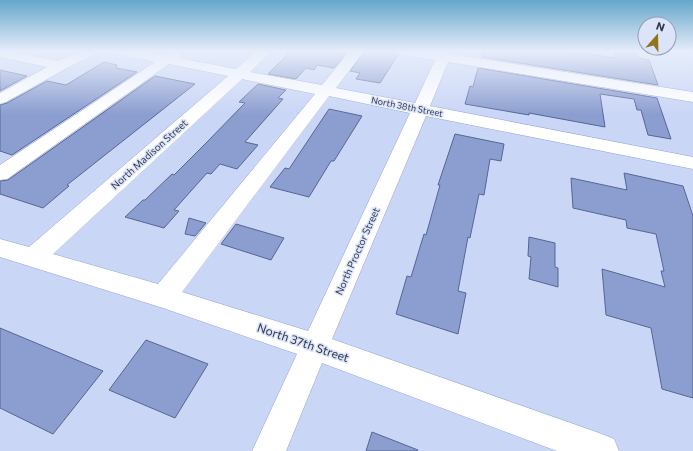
<svg xmlns="http://www.w3.org/2000/svg" width="693" height="451" font-family="Commissioner,sans-serif">
	<style>
		.building { fill: #8c9ed0; stroke: #556694 }
		.lines { fill: none; stroke-linecap: round; stroke-linejoin: round }
		.minor-casing { stroke: #91a4d6; stroke-width: 1 }
		.minor { fill: #fff; fill-rule: evenodd }
		.labels { text-anchor: middle; stroke-width: 3; stroke-linejoin: round; paint-order: stroke }
		.far-street-label { font-size: 9px; fill: #31384d; stroke: #dbe4f9 }
		.street-label { font-size: 10px; fill: #31384d; stroke: #dbe4f9 }
		.near-street-label { font-size: 12px; fill: #31384d; stroke: #dbe4f9 }
	</style>
	<rect width="100%" height="100%" fill="#cad6f6"/>
	<path class="building" d="M 287,51 L 348,51 L 334,68 L 317,65 L 314,70 L 306,68 L 296,79 L 268,74 L 287,55 Z
		M 365,51 L 396,51 L 398,55 L 380,83 L 356,79 L 360,73 L 350,71 Z
		M 483,51 L 567,51 L 616,58 L 614,51 L 637,54 L 639,58 L 649,60 L 658,85 L 482,57 Z
		M 104,62 L 117,65 L 116,68 L 137,72 L 12,155 L 0,151 L 0,105 L 7,103 L 47,81 L 66,85 Z
		M 478,68 L 657,98 L 671,139 L 648,135 L 641,110 L 637,110 L 634,99 L 600,94 L 605,127 L 529,113 L 529,115 L 465,104 L 470,86 L 473,87 Z
		M 0,70 L 27,76 L 0,91 Z
		M 155,76 L 195,84 L 67,185 L 69,186 L 43,208 L 0,194 L 0,181 L 8,180 Z
		M 258,84 L 286,90 L 278,98 L 283,99 L 245,142 L 258,145 L 237,169 L 220,164 L 211,174 L 207,173 L 174,210 L 179,211 L 164,228 L 125,217 L 143,200 L 145,200 L 172,174 L 174,175 L 207,142 L 245,103 L 239,102 Z
		M 329,109 L 362,116 L 334,161 L 331,161 L 309,197 L 270,187 L 285,168 L 289,169 Z
		M 455,134 L 504,144 L 501,161 L 490,159 L 484,195 L 479,194 L 470,238 L 468,237 L 458,291 L 466,293 L 458,334 L 396,314 L 407,276 L 411,277 L 424,234 L 426,235 L 440,185 L 438,185 Z
		M 624,173 L 683,186 L 693,216 L 693,398 L 662,389 L 651,328 L 606,315 L 602,269 L 665,287 L 661,271 L 664,271 L 656,234 L 627,228 L 626,220 L 573,208 L 571,178 L 627,190 Z
		M 189,218 L 206,223 L 195,236 L 185,234 Z
		M 236,224 L 284,238 L 271,260 L 221,244 Z
		M 529,237 L 555,243 L 555,267 L 558,268 L 558,287 L 529,279 L 531,257 L 528,256 Z
		M 0,328 L 103,371 L 53,434 L 0,408 Z
		M 146,340 L 208,364 L 175,418 L 109,390 Z
		M 372,432 L 418,450 L 417,451 L 366,451 Z"/>
	<g class="lines">
		<g class="minor-casing">
			<path id="minor" d="M 0,51 L 9,51 L 58,61 L 81,51 L 98,51 L 96,54 L 65,69 L 6,102 L 0,104 L 0,93 L 47,67 L 0,57 Z
				M 115,51 L 142,51 L 165,55 L 174,51 L 179,52 L 181,55 L 179,58 L 236,69 L 257,51 L 272,51 L 250,72 L 322,85 L 350,51 L 364,51 L 336,88 L 415,103 L 435,60 L 404,55 L 399,54 L 397,51 L 439,52 L 439,51 L 453,51 L 451,54 L 693,92 L 693,102 L 448,62 L 430,106 L 693,157 L 693,169 L 426,116 L 332,339 L 602,434 L 614,439 L 619,451 L 557,451 L 322,363 L 286,451 L 252,451 L 297,354 L 163,308 L 0,257 L 0,239 L 29,247 L 228,76 L 169,64 L 7,179 L 0,180 L 0,165 L 155,62 L 117,54 ZM 242,79 L 315,94 L 158,284 L 53,254 ZM 329,96 L 410,113 L 308,331 L 182,292 Z"/>
		</g>
		<use href="#minor" class="minor"/>
	</g>
	<linearGradient id="sky" x2="0" y2="1"><stop stop-color="#65a6ca"/><stop offset="0.45" stop-color="#e7edfb"/><stop offset="1" stop-color="#e7edfb" stop-opacity="0"/></linearGradient>
	<rect width="693" height="114" fill="url(#sky)"/>
	<g class="labels">
		<g class="far-street-label">
			<text transform="translate(407 107) rotate(11)" y="3">North 38th Street</text>
		</g>
		<g class="street-label">
			<text transform="translate(149 154) rotate(-42)" y="4">North Madison Street</text>
			<text transform="translate(357 251) rotate(-66)" y="4">North Proctor Street</text>
		</g>
		<g class="near-street-label">
			<text transform="translate(303 343) rotate(19)" y="4">North 37th Street</text>
		</g>
	</g>
	<g transform="translate(657 36) rotate(20)"><circle r="19" fill="#dbe4f9" stroke="#979fb4"/>
	<path d="M0-3L7 15L0 10L-7 15Z" fill="#92741b"/>
	<text y="-6" font-size="11" font-weight="bold" text-anchor="middle" fill="#31384d">N</text>
	</g>
</svg>
